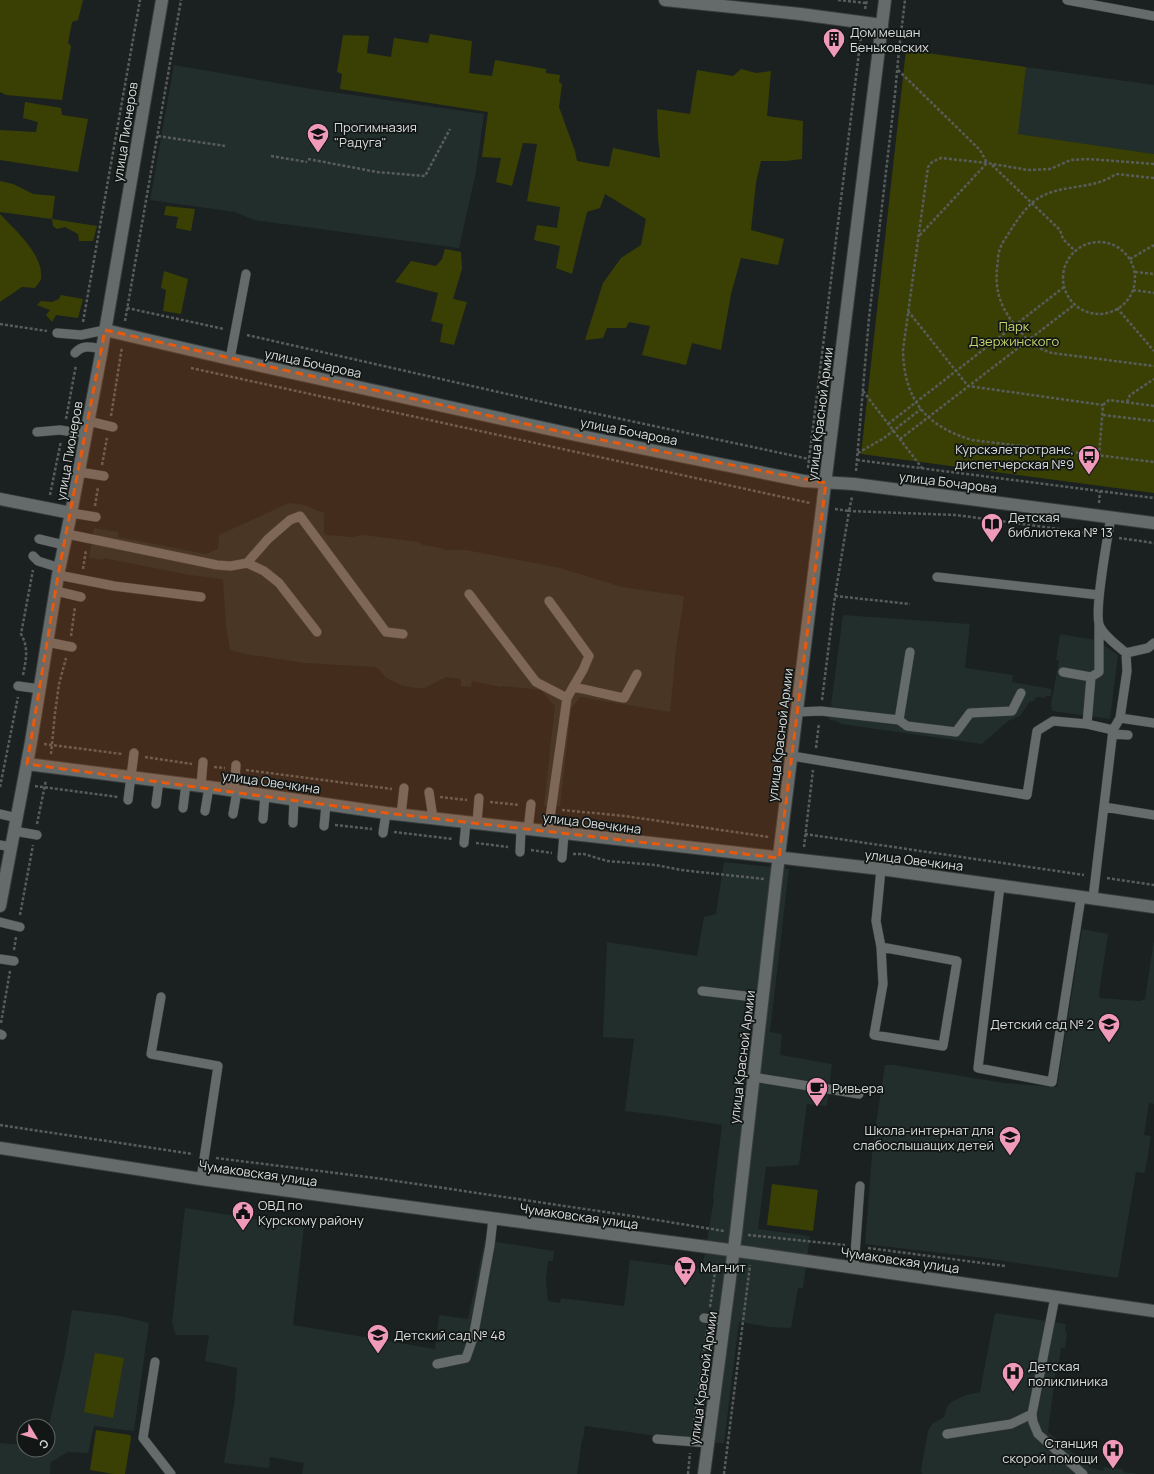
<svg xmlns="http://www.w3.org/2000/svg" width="1154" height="1474" font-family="Manrope,sans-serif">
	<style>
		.built { fill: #222e2c }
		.green { fill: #3a4004 }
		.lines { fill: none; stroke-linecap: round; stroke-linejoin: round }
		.service-casing { stroke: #393d3c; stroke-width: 10 }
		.minor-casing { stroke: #393d3c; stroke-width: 14 }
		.tertiary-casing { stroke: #393d3c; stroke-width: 14 }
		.secondary-casing { stroke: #393d3c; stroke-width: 14 }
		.path { stroke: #585d5c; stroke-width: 2.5; stroke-dasharray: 3 2; stroke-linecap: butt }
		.service { stroke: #656b6a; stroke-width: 9 }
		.minor { stroke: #656b6a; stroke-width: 12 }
		.tertiary { stroke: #656b6a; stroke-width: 12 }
		.secondary { stroke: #656b6a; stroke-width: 12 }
		.marked { fill: #e8590c; fill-opacity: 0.2; stroke: #e8590c; stroke-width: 3; stroke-dasharray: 8 5; stroke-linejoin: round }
		.labels { text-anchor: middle; stroke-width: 3.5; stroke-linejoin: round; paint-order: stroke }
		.poi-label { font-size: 13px; fill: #dadddc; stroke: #121716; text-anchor: start }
		.street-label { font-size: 13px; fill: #dadddc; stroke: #121716 }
		.park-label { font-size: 13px; fill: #c7d46b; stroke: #121716 }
	</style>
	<rect width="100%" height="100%" fill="#1b2120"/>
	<path class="built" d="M 174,65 L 311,89 L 484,114 L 476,172 L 459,248 L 254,220 L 235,212 L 150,200 Z
		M 1026,67 L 1154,85 L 1154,154 L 1017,134 Z
		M 289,503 L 304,505 L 324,513 L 324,532 L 326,535 L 352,537 L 364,535 L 418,542 L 423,545 L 436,547 L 446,550 L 466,550 L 560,568 L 622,587 L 684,596 L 676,650 L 670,712 L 580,697 L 571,709 L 560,806 L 544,806 L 555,706 L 541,690 L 502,686 L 501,687 L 472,681 L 471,687 L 461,686 L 461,679 L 446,677 L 425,688 L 417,688 L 403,686 L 385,677 L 379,669 L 375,667 L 305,663 L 245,654 L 230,650 L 226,626 L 223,579 L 190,575 L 104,558 L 103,560 L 89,558 L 94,528 L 118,532 L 118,537 L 206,554 L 218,549 L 219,535 Z
		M 843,615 L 970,624 L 965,668 L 1013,675 L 1012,682 L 1051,689 L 1051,696 L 1046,696 L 1046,698 L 1037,697 L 1032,702 L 1030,701 L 1020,716 L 1008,721 L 982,744 L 841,724 L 836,721 L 829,720 Z
		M 1060,634 L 1096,640 L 1118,655 L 1110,719 L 1052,711 L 1051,704 L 1059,661 L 1056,660 Z
		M 724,862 L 789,869 L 770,1032 L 782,1034 L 780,1055 L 832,1064 L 827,1106 L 807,1104 L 799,1165 L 766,1167 L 758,1229 L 810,1236 L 803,1288 L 798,1288 L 791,1328 L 770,1327 L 739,1322 L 724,1443 L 691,1442 L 686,1440 L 585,1426 L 583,1439 L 582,1439 L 577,1474 L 302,1474 L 304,1463 L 270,1457 L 269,1468 L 224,1463 L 235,1398 L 237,1368 L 205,1361 L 209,1335 L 176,1335 L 172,1323 L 185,1208 L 304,1227 L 293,1325 L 435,1349 L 439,1315 L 468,1319 L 485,1239 L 497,1242 L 554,1251 L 553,1261 L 548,1261 L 546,1280 L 548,1301 L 560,1303 L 561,1298 L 624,1306 L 630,1260 L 702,1269 L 714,1199 L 713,1197 L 722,1125 L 666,1116 L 625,1111 L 634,1039 L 603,1037 L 607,942 L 697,956 L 704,917 L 716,914 Z
		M 1082,929 L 1108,934 L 1099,993 L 1100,998 L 1140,1001 L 1145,999 L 1154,940 L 1154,1104 L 1149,1103 L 1144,1135 L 1151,1136 L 1145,1173 L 1136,1172 L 1118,1278 L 984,1258 L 865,1244 L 873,1143 L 885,1065 L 894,1065 L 1004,1083 L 1057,1087 Z
		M 72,1310 L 121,1316 L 149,1323 L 134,1431 L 94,1426 L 88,1453 L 68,1452 L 51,1462 L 50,1474 L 0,1474 L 0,1443 L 23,1445 L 24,1434 L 24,1450 L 48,1450 L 48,1426 L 42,1426 L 49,1425 L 65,1353 Z
		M 995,1313 L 1066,1324 L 1065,1331 L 1067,1334 L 1065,1348 L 1061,1348 L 1058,1369 L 1056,1369 L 1048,1432 L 1091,1468 L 1103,1471 L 1104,1467 L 1111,1468 L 1123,1469 L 1123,1472 L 1138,1474 L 922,1474 L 921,1470 L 928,1431 L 932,1424 L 944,1417 L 947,1407 L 953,1401 L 966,1395 L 980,1392 Z"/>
	<path class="green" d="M 0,0 L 83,0 L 78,20 L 72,22 L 68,43 L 71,46 L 62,100 L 6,95 L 0,92 Z
		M 430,34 L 472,41 L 469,73 L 492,76 L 495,60 L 546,69 L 546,73 L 560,75 L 559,82 L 562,84 L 559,107 L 575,151 L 577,161 L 609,167 L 613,148 L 660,158 L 658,138 L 657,109 L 690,114 L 697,70 L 733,76 L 741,69 L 756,73 L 771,71 L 767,116 L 803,121 L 802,159 L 786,161 L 761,161 L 756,182 L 751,230 L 784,239 L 778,265 L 741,258 L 731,294 L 721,350 L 692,343 L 686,365 L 642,355 L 650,326 L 629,322 L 626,328 L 607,328 L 603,338 L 585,340 L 603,283 L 621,258 L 641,245 L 646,219 L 605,194 L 600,208 L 587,212 L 572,274 L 556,268 L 560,246 L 534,240 L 537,225 L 557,228 L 560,207 L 527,201 L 537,144 L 523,143 L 512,186 L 496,182 L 501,158 L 482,157 L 488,112 L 340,89 L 342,74 L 337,72 L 343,35 L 369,36 L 367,53 L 391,57 L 394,38 L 428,43 Z
		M 906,50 L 1026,67 L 1018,134 L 1154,154 L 1154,493 L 861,454 Z
		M 25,102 L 61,108 L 62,115 L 88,119 L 78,172 L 0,160 L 0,130 L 36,132 L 38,122 L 23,118 Z
		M 0,181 L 13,184 L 33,194 L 55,196 L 52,219 L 97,226 L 93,241 L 79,241 L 78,234 L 65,227 L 57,229 L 53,226 L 52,219 L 0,212 Z
		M 166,206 L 195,209 L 191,231 L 176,228 L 178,217 L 164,215 Z
		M 0,214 C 14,229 44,255 41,278 C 41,281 37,285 35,288 L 22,287 L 0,302 Z
		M 445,249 L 461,252 L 462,269 L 453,299 L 467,302 L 454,345 L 440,342 L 443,324 L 431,321 L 438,293 L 395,282 L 411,261 L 436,266 L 442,259 Z
		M 164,271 L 188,279 L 181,314 L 163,311 L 166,290 L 161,288 Z
		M 61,295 L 83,299 L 78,318 L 56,315 L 52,322 L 46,315 L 50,310 L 37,305 L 41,301 L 52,302 L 59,299 Z
		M 772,1184 L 818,1190 L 813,1231 L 767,1225 Z
		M 95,1353 L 124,1358 L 113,1418 L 84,1412 Z
		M 96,1430 L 130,1435 L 131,1438 L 125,1474 L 113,1474 L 90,1470 Z"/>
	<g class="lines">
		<g class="service-casing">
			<path id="service" d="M 1067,0 L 1154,16
				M 57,333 L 81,335 L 105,330
				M 75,353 C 83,344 91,347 102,349
				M 230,359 L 246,274
				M 88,421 L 113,427
				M 37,432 L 60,430 L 86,434
				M 79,472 L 104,476
				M 71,513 L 96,517
				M 1111,517 C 1108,536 1093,614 1100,627 C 1106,638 1117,645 1126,653 L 1148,648 L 1154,643
				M 67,534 L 217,565 L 231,566 L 247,563 L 268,539 L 290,520 L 300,516 L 386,632 L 403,634
				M 39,539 L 64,545
				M 33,556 L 38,561 L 60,568
				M 247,563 L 264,571 L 279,583 L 317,632
				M 58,575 L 114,586 L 201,597
				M 937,577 L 1099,595
				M 56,591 L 81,597
				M 469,594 L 536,682 L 567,698
				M 549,601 L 589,656 L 583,670 L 573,687
				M 47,642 L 72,647
				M 1063,672 L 1091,677
				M 18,686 L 40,689
				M 797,712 L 821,711 L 899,720 L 910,652
				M 1120,718 L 1154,723
				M 899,720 L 907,726 L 956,732 L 970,713 L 1012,711 L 1021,693
				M 1087,724 L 1091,677 L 1099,672 L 1099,626
				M 1113,730 L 1120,718 L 1127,671 L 1126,653
				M 1113,734 L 1128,735
				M 792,756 L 1027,795 L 1037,731 L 1053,721 L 1087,724 L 1113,730 L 1093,898
				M 201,786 L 203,762
				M 234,791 L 236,765
				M 429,792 L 433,818
				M 128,800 L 134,753
				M 156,804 L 159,781
				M 1104,807 L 1154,815
				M 183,808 L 186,784
				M 205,811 L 209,787
				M 0,814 L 17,818
				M 233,814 L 237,791
				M 401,815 L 404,788
				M 263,819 L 265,795
				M 293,823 L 294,800
				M 477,823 L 479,798
				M 324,826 L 326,805
				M 528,830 L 531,804
				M 14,831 L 37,835
				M 548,832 L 567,698 L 573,687 C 590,690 607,695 624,698 L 637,674
				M 383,833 L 386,813
				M 464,843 L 466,822
				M 0,845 L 11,847
				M 520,852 L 521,829
				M 562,858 L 564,834
				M 881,869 L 876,921 L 881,947 L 883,984 L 874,1035 L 943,1046 L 957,961 L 881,947
				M 1000,886 L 978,1068 L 1052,1082 L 1081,897
				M 0,922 L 20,927
				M 0,959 L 14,961
				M 702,991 L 762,998
				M 161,997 L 151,1054 L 218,1066 L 201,1179
				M 0,1034 L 2,1035
				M 753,1077 L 859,1094
				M 854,1268 L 860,1186
				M 704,1318 L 725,1321
				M 155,1362 L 143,1438 L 171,1474
				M 437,1364 L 466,1358 L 473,1338 L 490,1245 L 493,1219
				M 1032,1414 L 1033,1422 L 1038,1434 L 1083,1474
				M 947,1434 L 1011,1424 L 1032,1414 L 1055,1297
				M 657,1439 L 708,1443"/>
		</g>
		<g class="minor-casing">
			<path id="minor" d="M 665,0 L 800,14 L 882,25
				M 0,499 L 71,513
				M 27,764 L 209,787 L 386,813 L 881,869 L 1154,907
				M 0,1148 L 201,1179 L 752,1253 L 1154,1311"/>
		</g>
		<g class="tertiary-casing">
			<path id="tertiary" d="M 105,330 L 230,359 L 576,435 L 804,481 L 854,484 L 1154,523
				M 0,906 L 31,742 L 58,575 L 71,513 L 102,349 L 162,0"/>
		</g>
		<g class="secondary-casing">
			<path id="secondary" d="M 704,1474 L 736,1233 L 776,880 L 885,0"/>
		</g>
		<path class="path" d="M 838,0 L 866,3
			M 865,9 L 867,0
			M 898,70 L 980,150 L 987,163 L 919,236
			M 158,136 L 225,146
			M 271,156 L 307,162
			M 308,159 L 377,172 L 425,176 L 450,129
			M 1154,164 L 1089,159 L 1071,160 L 1050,169 L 1028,170 L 987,163 L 941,158 L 932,162 L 928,167 L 903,350 C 904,399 925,426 972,440 L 1154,462
			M 992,165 L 1060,230 L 1063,239 L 1075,251
			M 1154,178 L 1116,174 C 1090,192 1058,182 1033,202 C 1025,209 1018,219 1012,228 C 1008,235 1002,242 1000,249 C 998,253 998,258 998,261 C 993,290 1001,310 1020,331 C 1024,336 1028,341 1033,344 C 1039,348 1045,351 1052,353 L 1154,366
			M1063 278a36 36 0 1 1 72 0a36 36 0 1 1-72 0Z
			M 1130,259 L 1154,245
			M 1135,272 L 1154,274
			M 1133,290 L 1154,293
			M 127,308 L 224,329
			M 1117,308 L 1154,351
			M 908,311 L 968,386 L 1103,405 L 1099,456
			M 125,321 L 181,0
			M 83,322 L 140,0
			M 0,324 L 47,331
			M 247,335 L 560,406 L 809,459
			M 191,368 L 810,503
			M 863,391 L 922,468
			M 1127,402 L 1130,395 L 1154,379
			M 1103,405 L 1109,400 L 1154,406
			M 1103,415 L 1154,421
			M 111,416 L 122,347
			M 66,419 L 76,365
			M 888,424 L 1064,287
			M 900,439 L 1074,305
			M 858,453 L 884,438 L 921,409
			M 857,460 L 1154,498
			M 102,465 L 107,438
			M 808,468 L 861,36
			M 856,471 L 869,318 L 895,94 L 899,50 L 905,0
			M 50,495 L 61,441
			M 1099,503 L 1100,491
			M 95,506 L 98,487
			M 835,509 L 849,511 L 852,497
			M 1119,538 L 1154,543
			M 83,569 L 86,550
			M 835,596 L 910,604
			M 71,636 L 75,607
			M 23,675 C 26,660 29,648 21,634 L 33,570
			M 822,700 L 835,596 L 849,511 L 956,515 L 1096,534
			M 44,744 L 122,754
			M 816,748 L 819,723
			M 51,754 L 55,713 L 59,684 L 66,658
			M 145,757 L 192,764
			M 214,767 L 225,768
			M 246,770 L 392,789
			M 35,786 L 118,797
			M 0,787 L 18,697
			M 440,797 L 467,800
			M 490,802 L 519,805
			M 562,810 L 625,816 L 769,837
			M 37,824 L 46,780
			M 335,825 L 372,829
			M 394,832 L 453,839
			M 805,834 L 1084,875
			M 476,843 L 508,847
			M 804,847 L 813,770
			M 531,850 L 552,853
			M 573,854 L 584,854 L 607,861 L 656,865 L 681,870 L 764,879
			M 1107,878 L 1154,885
			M 20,915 L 33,845
			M 14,950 L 16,937
			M 1,1023 L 10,971
			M 0,1125 L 193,1154
			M 216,1158 L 383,1179 L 632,1216 L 724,1231
			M 748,1235 L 845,1245
			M 868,1248 L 1005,1266
			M 710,1307 L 715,1272
			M 693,1430 L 707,1330
			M 688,1474 L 690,1453
			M 724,1474 L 750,1265"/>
		<use href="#service" class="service"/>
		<use href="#minor" class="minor"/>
		<use href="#tertiary" class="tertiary"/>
		<use href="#secondary" class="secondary"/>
	</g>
	<path class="marked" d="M 105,330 L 576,435 L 826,483 L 779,858 L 386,813 L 27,764 L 58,575 Z"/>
	<defs>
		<g id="building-pin" transform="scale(1.15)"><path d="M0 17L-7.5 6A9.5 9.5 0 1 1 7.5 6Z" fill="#ef9ab8" stroke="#121716"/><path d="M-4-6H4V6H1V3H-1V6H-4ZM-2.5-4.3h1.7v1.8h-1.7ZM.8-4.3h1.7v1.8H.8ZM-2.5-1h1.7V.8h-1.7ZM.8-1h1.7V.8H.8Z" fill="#111"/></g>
		<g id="school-pin" transform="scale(1.15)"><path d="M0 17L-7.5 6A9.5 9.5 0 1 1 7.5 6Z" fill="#ef9ab8" stroke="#121716"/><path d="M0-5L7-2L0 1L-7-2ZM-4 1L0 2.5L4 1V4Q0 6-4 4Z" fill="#111"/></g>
		<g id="bus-pin" transform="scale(1.15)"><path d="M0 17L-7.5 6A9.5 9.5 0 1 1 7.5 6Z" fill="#ef9ab8" stroke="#121716"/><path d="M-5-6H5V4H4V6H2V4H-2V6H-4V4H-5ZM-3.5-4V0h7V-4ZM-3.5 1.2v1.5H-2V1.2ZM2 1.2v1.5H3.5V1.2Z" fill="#111"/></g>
		<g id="library-pin" transform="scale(1.15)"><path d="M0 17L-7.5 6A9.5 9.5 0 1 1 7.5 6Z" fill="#ef9ab8" stroke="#121716"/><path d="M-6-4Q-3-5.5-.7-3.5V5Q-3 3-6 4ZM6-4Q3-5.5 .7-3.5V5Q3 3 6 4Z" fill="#111"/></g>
		<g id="cafe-pin" transform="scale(1.15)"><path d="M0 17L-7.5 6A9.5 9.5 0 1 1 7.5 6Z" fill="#ef9ab8" stroke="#121716"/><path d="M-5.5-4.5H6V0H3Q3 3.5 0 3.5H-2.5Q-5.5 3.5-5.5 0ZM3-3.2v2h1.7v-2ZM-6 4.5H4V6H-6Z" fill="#111"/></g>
		<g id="civic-pin" transform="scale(1.15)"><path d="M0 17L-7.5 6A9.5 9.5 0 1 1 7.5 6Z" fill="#ef9ab8" stroke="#121716"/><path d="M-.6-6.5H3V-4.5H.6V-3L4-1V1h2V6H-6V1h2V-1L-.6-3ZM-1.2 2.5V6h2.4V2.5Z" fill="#111"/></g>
		<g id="supermarket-pin" transform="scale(1.15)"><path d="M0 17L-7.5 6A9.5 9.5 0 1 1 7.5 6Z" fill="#ef9ab8" stroke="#121716"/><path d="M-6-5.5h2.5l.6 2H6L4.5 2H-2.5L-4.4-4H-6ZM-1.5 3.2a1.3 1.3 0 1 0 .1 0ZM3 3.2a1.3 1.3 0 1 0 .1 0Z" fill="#111"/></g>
		<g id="hospital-pin" transform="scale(1.15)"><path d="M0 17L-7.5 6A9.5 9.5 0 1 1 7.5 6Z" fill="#ef9ab8" stroke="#121716"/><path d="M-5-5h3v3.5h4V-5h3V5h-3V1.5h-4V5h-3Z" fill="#111"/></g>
	</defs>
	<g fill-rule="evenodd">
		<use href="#building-pin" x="834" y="39"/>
		<use href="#school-pin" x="318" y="134"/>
		<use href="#bus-pin" x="1089" y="456"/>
		<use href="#library-pin" x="992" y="524"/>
		<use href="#school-pin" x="1109" y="1024"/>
		<use href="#cafe-pin" x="817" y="1088"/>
		<use href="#school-pin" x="1010" y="1137"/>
		<use href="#civic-pin" x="243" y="1212"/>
		<use href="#supermarket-pin" x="685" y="1267"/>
		<use href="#school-pin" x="378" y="1335"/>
		<use href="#hospital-pin" x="1013" y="1373"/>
		<use href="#hospital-pin" x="1113" y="1450"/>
	</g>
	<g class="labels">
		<g class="poi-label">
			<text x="850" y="37">Дом мещан<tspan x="850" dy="15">Беньковских</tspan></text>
			<text x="334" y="132">Прогимназия<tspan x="334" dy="15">"Радуга"</tspan></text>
			<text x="1074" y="454" text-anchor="end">Курскэлетротранс,<tspan x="1074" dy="15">диспетчерская №9</tspan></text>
			<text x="1008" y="522">Детская<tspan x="1008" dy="15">библиотека № 13</tspan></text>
			<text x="1094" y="1029" text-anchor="end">Детский сад № 2</text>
			<text x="832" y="1093">Ривьера</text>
			<text x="994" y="1135" text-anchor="end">Школа-интернат для<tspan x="994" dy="15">слабослышащих детей</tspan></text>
			<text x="258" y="1210">ОВД по<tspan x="258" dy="15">Курскому району</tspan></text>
			<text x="700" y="1272">Магнит</text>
			<text x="394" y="1340">Детский сад № 48</text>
			<text x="1028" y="1371">Детская<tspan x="1028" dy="15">поликлиника</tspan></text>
			<text x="1098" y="1448" text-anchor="end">Станция<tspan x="1098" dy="15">скорой помощи</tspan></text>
		</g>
		<g class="street-label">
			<text transform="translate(125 132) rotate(-81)" y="5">улица Пионеров</text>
			<text transform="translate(313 363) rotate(12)" y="5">улица Бочарова</text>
			<text transform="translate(820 414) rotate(-83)" y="5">улица Красной Армии</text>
			<text transform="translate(629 431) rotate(11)" y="5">улица Бочарова</text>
			<text transform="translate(69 451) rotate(-80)" y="5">улица Пионеров</text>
			<text transform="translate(948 482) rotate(7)" y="5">улица Бочарова</text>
			<text transform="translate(780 735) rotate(-83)" y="5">улица Красной Армии</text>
			<text transform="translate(271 782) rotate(8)" y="5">улица Овечкина</text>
			<text transform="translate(592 823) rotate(7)" y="5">улица Овечкина</text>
			<text transform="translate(914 860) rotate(7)" y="5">улица Овечкина</text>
			<text transform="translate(742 1057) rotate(-83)" y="5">улица Красной Армии</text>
			<text transform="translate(258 1173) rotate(8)" y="5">Чумаковская улица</text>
			<text transform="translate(579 1216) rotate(8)" y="5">Чумаковская улица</text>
			<text transform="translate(900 1260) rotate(8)" y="5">Чумаковская улица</text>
			<text transform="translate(703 1378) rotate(-82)" y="5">улица Красной Армии</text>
		</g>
		<g class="park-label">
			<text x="1014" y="331">Парк<tspan x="1014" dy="15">Дзержинского</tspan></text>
		</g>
	</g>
	<g transform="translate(36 1438) rotate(128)"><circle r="19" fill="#121716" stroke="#626665"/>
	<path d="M0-3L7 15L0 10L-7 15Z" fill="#ef9ab8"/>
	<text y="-6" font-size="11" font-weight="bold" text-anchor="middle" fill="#dadddc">С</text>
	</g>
</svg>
